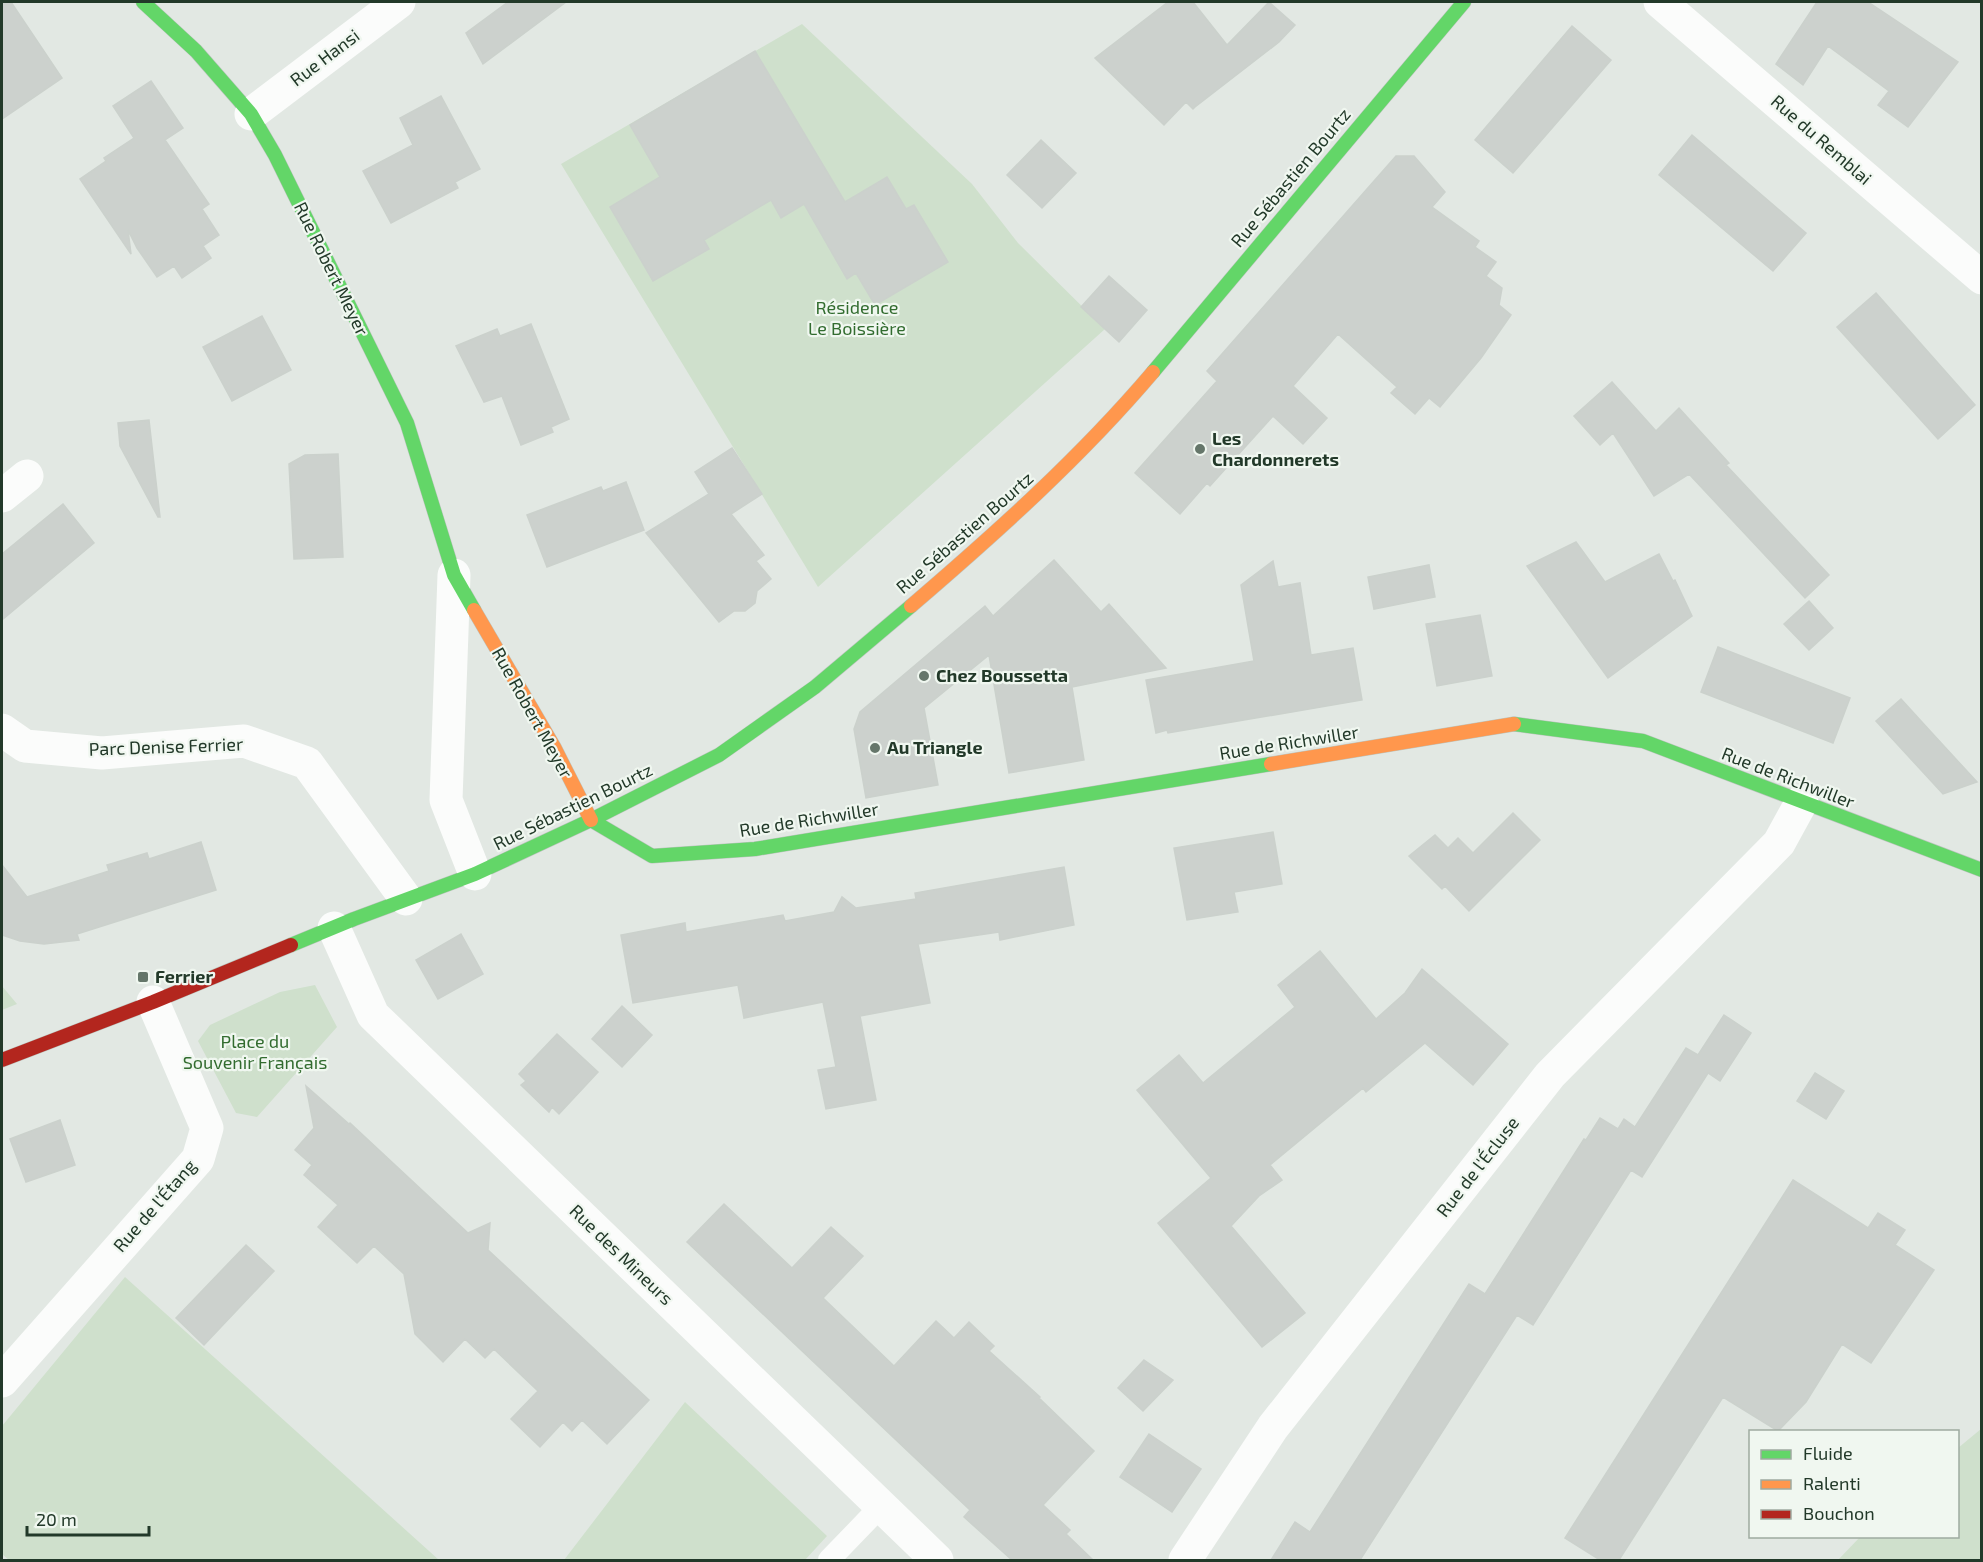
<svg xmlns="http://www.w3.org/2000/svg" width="1983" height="1562" font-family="'Exo 2',sans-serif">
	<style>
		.green { fill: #cfe0cc }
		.building { fill: #ccd1cd; stroke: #cbd1cc; stroke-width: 1.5 }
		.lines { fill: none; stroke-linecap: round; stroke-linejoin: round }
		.fast-casing { stroke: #bcc4be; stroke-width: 15 }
		.slow-casing { stroke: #bcc4be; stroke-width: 15 }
		.jam-casing { stroke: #bcc4be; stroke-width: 15 }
		.lane { stroke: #fbfcfb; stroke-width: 22 }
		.street { stroke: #fbfcfb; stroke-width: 33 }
		.fast { stroke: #63d668; stroke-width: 14 }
		.slow { stroke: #ff974d; stroke-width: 14 }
		.jam { stroke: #b3261e; stroke-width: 14 }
		.poi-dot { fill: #65766a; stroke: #f0f7f0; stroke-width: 2 }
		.labels { text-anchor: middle; stroke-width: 4.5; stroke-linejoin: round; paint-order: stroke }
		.street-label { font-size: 18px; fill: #223929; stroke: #f0f7f0 }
		.park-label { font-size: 18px; fill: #326c2f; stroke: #f0f7f0 }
		.poi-label { font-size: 18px; font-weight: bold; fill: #223929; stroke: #f0f7f0; text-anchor: start }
	</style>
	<rect width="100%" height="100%" fill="#e2e8e3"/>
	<path class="green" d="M 802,24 L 972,184 L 1018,243 L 1105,329 L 818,587 L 561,164 Z
		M 315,985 L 337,1027 L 257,1117 L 236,1113 L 198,1041 L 210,1025 L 280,992 Z
		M 2,986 L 17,1004 L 2,1010 Z
		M 125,1277 L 439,1560 L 9,1560 L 2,1554 L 2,1426 Z
		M 685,1402 L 827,1536 L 805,1560 L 564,1560 Z
		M 1981,1429 L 1981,1560 L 1838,1560 L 1860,1537 L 1958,1536 L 1958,1448 Z"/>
	<path class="building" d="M 2,2 L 11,2 L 62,78 L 2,119 Z
		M 508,2 L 566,2 L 483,64 L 466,33 Z
		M 1168,2 L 1193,2 L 1227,45 L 1269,2 L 1295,25 L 1279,42 L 1195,107 L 1193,109 L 1186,102 L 1164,125 L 1095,58 Z
		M 1817,2 L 1868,2 L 1958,62 L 1908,127 L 1878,105 L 1889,91 L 1828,46 L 1803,85 L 1776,64 Z
		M 1572,26 L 1611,60 L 1513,173 L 1475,140 Z
		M 755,51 L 845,202 L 887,177 L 906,209 L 914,205 L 948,262 L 875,305 L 856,273 L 847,279 L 804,204 L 781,218 L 771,200 L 704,240 L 709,249 L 653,281 L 610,207 L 660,177 L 630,125 Z
		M 151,81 L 183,128 L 165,140 L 209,204 L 202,209 L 219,235 L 203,246 L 211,258 L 182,278 L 174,266 L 157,277 L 137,248 L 128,230 L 131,254 L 80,179 L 106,161 L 104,158 L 134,138 L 113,106 Z
		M 441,96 L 480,169 L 455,182 L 458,188 L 391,223 L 363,171 L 413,145 L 400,118 Z
		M 1692,135 L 1806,233 L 1773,271 L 1659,175 Z
		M 1041,140 L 1076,173 L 1042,208 L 1007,175 Z
		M 1396,156 L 1414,156 L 1445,192 L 1432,207 L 1479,241 L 1475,247 L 1496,262 L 1486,276 L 1502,288 L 1499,305 L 1511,315 L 1481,358 L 1440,407 L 1429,398 L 1415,414 L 1391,393 L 1397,387 L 1338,334 L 1293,386 L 1327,418 L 1303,444 L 1273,416 L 1210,486 L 1207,483 L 1180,514 L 1135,473 L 1217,381 L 1207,371 Z
		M 1109,276 L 1147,310 L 1119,342 L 1081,307 Z
		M 1876,293 L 1975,405 L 1938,439 L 1837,327 Z
		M 262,316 L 291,370 L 232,401 L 203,347 Z
		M 531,324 L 569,419 L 551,427 L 553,432 L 521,445 L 502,396 L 484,402 L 456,346 L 497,329 L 500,336 Z
		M 1612,382 L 1656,431 L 1679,408 L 1729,463 L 1726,465 L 1829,575 L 1805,598 L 1689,474 L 1654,496 L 1613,433 L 1600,445 L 1574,416 Z
		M 149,420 L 160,517 L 158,517 L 120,446 L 118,423 Z
		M 732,448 L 762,494 L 731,514 L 764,555 L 756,561 L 771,579 L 757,591 L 755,603 L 745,611 L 734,611 L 719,622 L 646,533 L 709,494 L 695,472 Z
		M 338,454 L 343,557 L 294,559 L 289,464 L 305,455 Z
		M 626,482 L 644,530 L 547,567 L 527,515 L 601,487 L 603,491 Z
		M 63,504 L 94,543 L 2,620 L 2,554 Z
		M 1576,542 L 1605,582 L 1659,554 L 1673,581 L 1675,580 L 1692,616 L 1608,678 L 1527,566 Z
		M 1054,560 L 1101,612 L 1109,604 L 1166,668 L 1072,687 L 1084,760 L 1009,773 L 989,655 L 924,708 L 938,785 L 866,798 L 854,729 L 860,712 L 985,606 L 993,616 Z
		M 1273,561 L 1278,587 L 1300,583 L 1311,655 L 1353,648 L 1362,700 L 1168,733 L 1167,730 L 1156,733 L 1146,680 L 1254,661 L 1241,585 Z
		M 1429,565 L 1435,597 L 1374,609 L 1368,577 Z
		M 1809,601 L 1833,628 L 1809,650 L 1784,624 Z
		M 1480,615 L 1492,676 L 1437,686 L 1426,624 Z
		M 1718,647 L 1850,698 L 1833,743 L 1701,692 Z
		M 1901,699 L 1932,733 L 1977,782 L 1943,794 L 1876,721 Z
		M 1513,813 L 1540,840 L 1469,911 L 1445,886 L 1442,889 L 1409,856 L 1435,835 L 1448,848 L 1458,838 L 1473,853 Z
		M 1273,832 L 1282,884 L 1234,892 L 1238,912 L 1187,920 L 1174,848 Z
		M 201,842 L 216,890 L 77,934 L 79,940 L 44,944 L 20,941 L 2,935 L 2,865 L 27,897 L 109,871 L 107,865 L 147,853 L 149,859 Z
		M 1064,867 L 1074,925 L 1000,940 L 999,932 L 918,944 L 930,1003 L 860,1016 L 876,1100 L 826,1109 L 818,1070 L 836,1067 L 823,1002 L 744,1018 L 738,985 L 633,1003 L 621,935 L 685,923 L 686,932 L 783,915 L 785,921 L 834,912 L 842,897 L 856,908 L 916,899 L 915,893 Z
		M 461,934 L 483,974 L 438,999 L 416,960 Z
		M 1320,951 L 1376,1019 L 1405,993 L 1422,969 L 1508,1044 L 1473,1085 L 1425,1043 L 1366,1092 L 1363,1088 L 1270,1165 L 1282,1180 L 1259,1196 L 1231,1226 L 1305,1313 L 1262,1347 L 1158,1223 L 1211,1178 L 1137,1090 L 1179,1055 L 1203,1083 L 1295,1007 L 1278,985 Z
		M 622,1006 L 652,1035 L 622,1067 L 592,1039 Z
		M 1724,1015 L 1751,1033 L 1720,1081 L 1708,1073 L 1642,1177 L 1631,1170 L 1533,1325 L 1517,1315 L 1360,1560 L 1271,1560 L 1295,1522 L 1310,1532 L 1469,1284 L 1485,1294 L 1584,1139 L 1586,1140 L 1600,1118 L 1618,1129 L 1624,1119 L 1635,1127 L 1686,1048 L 1698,1055 Z
		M 557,1034 L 598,1072 L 559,1114 L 552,1107 L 549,1112 L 521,1085 L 526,1081 L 519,1074 Z
		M 1815,1073 L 1844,1091 L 1826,1119 L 1797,1101 Z
		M 306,1086 L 349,1124 L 350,1123 L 468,1233 L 490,1223 L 488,1250 L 649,1400 L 607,1444 L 582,1420 L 572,1431 L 563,1422 L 540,1447 L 511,1419 L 538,1391 L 494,1349 L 485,1358 L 465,1339 L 443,1362 L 415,1334 L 404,1274 L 374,1246 L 357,1263 L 318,1227 L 338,1205 L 304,1175 L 312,1165 L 295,1150 L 314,1128 Z
		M 60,1120 L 75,1165 L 26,1182 L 10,1139 Z
		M 1793,1180 L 1868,1228 L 1878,1213 L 1905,1230 L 1895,1245 L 1934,1270 L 1871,1363 L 1842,1344 L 1806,1402 L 1778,1431 L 1723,1397 L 1619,1560 L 1600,1560 L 1565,1538 Z
		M 724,1204 L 792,1268 L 831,1227 L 863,1256 L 823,1298 L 894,1366 L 936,1321 L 954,1338 L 969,1322 L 994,1346 L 989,1351 L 1040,1397 L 1039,1398 L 1094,1451 L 1043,1505 L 1070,1530 L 1066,1534 L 1093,1560 L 1012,1560 L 964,1517 L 970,1510 L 687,1242 Z
		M 246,1245 L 274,1271 L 204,1345 L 176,1318 Z
		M 1144,1360 L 1173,1380 L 1143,1411 L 1118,1388 Z
		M 1149,1434 L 1201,1469 L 1172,1512 L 1120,1477 Z"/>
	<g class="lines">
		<g class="fast-casing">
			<path id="fast" d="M 143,2 L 196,51 L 251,114 L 275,155 L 407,423 L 454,575 L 474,610
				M 1153,372 L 1464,2
				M 1514,724 L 1643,741 L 1982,870
				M 591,820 L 652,856 L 755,849 L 1271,764
				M 291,945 L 354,919 L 475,874 L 591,820 L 719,755 L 815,687 L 911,606"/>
		</g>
		<g class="slow-casing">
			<path id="slow" d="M 911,606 C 996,533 1080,458 1153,372
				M 474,610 L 554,747 L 591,820
				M 1271,764 L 1514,724"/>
		</g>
		<g class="jam-casing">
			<path id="jam" d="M 2,1060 L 153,1002 L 291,945"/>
		</g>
		<path class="lane" d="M 829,1560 L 881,1506"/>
		<path class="street" d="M 1660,2 L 1982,278
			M 251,114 L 399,2
			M 2,496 L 27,476
			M 454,575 L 446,800 L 475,874
			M 2,730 L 25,746 L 102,753 L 244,741 L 307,763 L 406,899
			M 334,928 L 373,1015 L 937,1560
			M 2,1381 L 198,1159 L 207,1128 L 153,1002
			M 1185,1560 L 1273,1427 L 1550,1075 L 1779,843 L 1802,801"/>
		<use href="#fast" class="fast"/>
		<use href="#slow" class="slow"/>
		<use href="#jam" class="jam"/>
	</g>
	<g class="poi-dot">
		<circle cx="1200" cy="449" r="6"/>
		<circle cx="924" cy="676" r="6"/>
		<circle cx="875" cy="748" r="6"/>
		<rect x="137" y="971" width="12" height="12" rx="3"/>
	</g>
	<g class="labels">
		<g class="street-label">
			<text transform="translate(325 58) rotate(-37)" y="6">Rue Hansi</text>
			<text transform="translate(1821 140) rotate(41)" y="6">Rue du Remblai</text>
			<text transform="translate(1291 178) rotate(-50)" y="6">Rue Sébastien Bourtz</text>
			<text transform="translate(331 269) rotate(64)" y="6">Rue Robert Meyer</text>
			<text transform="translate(965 533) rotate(-41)" y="6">Rue Sébastien Bourtz</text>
			<text transform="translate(532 713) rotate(61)" y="6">Rue Robert Meyer</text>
			<text transform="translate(1289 743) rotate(-9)" y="6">Rue de Richwiller</text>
			<text transform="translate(166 747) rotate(-2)" y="6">Parc Denise Ferrier</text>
			<text transform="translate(1788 778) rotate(21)" y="6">Rue de Richwiller</text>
			<text transform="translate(573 807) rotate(-26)" y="6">Rue Sébastien Bourtz</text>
			<text transform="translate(809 820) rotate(-9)" y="6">Rue de Richwiller</text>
			<text transform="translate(1478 1167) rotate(-52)" y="6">Rue de l'Écluse</text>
			<text transform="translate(155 1206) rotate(-49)" y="6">Rue de l'Étang</text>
			<text transform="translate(621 1255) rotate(44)" y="6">Rue des Mineurs</text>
		</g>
		<g class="park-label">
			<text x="857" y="314">Résidence<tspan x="857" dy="21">Le Boissière</tspan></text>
			<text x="255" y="1048">Place du<tspan x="255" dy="21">Souvenir Français</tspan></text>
		</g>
		<g class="poi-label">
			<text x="1212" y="445">Les<tspan x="1212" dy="21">Chardonnerets</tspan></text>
			<text x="936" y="682">Chez Boussetta</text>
			<text x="887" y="754">Au Triangle</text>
			<text x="155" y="983">Ferrier</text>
		</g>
	</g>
	<rect width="1983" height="1562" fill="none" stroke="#223929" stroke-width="6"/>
	<rect x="1749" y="1430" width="210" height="108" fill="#f0f7f0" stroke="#9eaba0" stroke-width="1.5"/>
	<rect x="1761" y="1450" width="30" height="9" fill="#63d668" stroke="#9eaba0" stroke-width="1.5"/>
	<text x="1803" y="1460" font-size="18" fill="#223929">Fluide</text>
	<rect x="1761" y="1480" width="30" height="9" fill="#ff974d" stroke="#9eaba0" stroke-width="1.5"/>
	<text x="1803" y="1490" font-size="18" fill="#223929">Ralenti</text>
	<rect x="1761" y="1510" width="30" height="9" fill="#b3261e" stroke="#9eaba0" stroke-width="1.5"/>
	<text x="1803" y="1520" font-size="18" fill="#223929">Bouchon</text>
	<path d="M27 1526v9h122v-9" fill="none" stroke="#223929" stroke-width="3"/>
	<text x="36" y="1526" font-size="18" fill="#223929" stroke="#f0f7f0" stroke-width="4.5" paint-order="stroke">20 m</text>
</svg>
